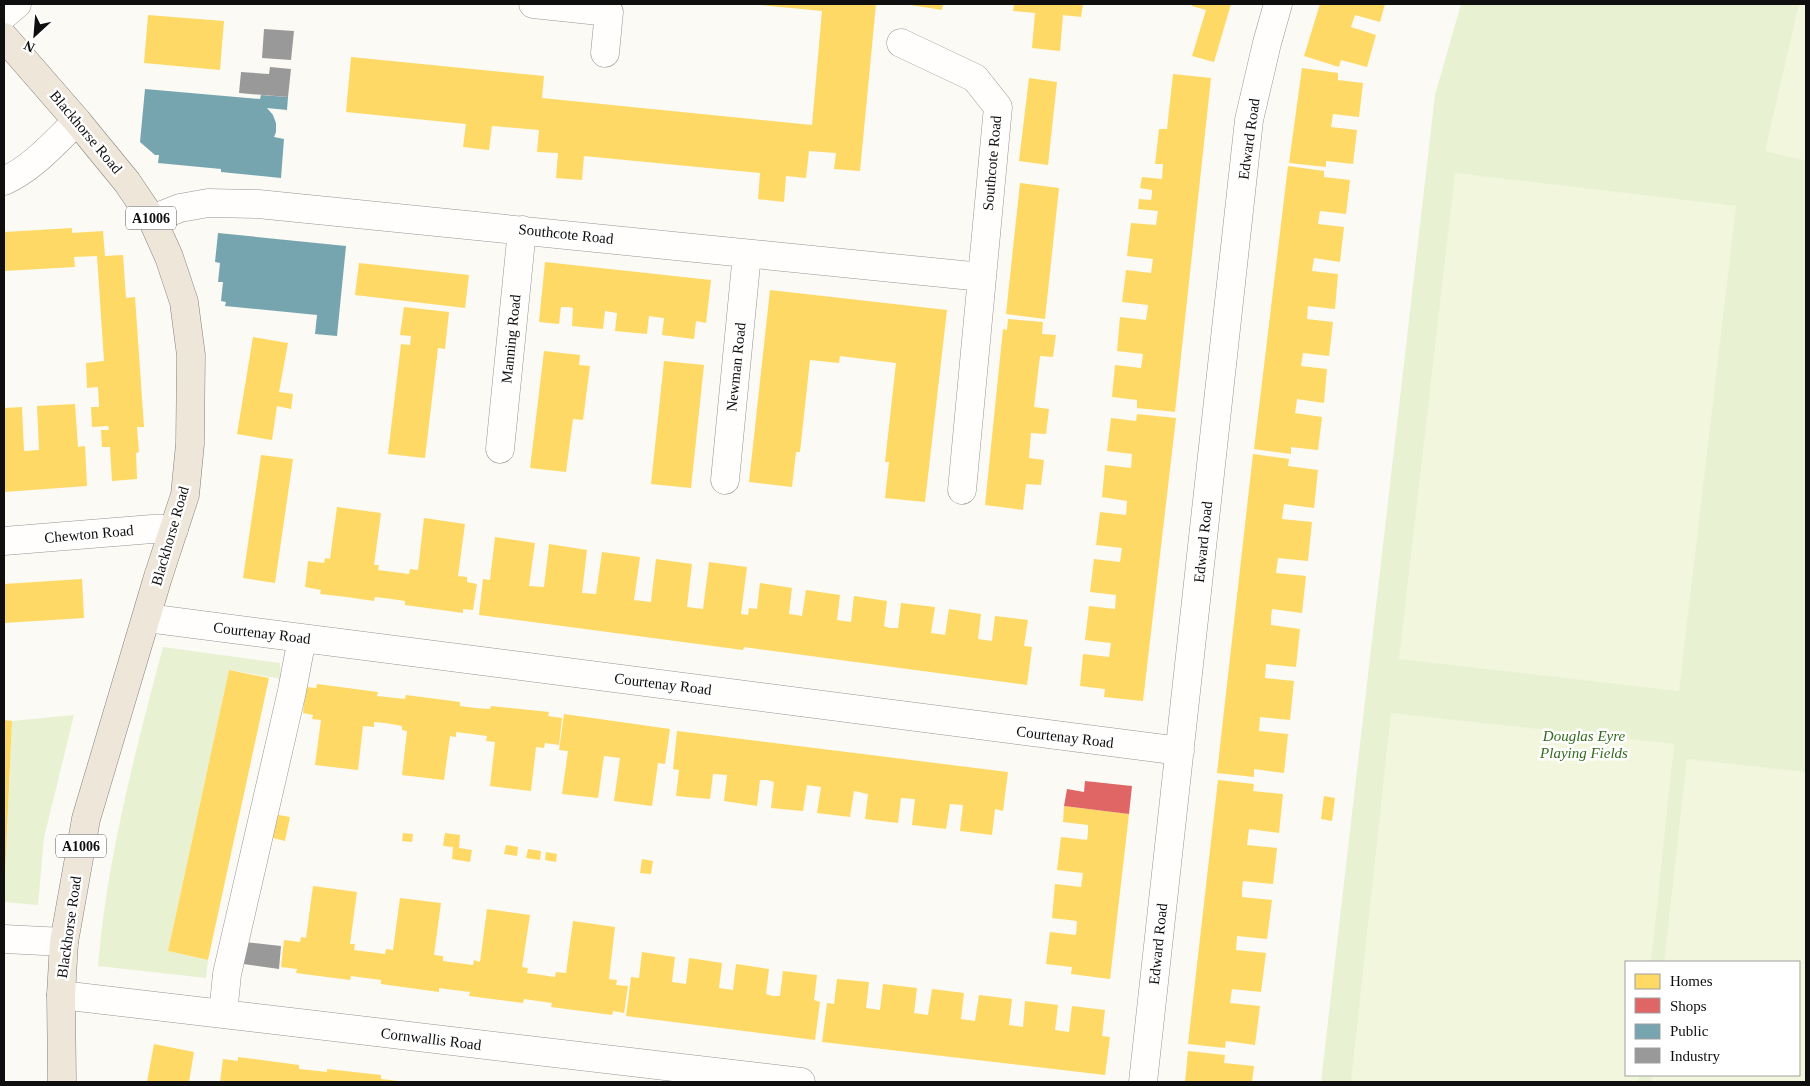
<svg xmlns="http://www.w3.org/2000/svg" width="1810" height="1086" font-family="Georgia,serif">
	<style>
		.green { fill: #e8f2d3; fill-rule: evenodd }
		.pitch { fill: #f2f6dd }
		.homes { fill: #ffd966 }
		.shops { fill: #e06666 }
		.public { fill: #76a5af }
		.industry { fill: #999 }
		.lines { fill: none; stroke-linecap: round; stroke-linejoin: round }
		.minor-casing { stroke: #969592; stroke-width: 29 }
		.major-casing { stroke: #83827f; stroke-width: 29 }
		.minor { stroke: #fffefd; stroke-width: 28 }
		.major { stroke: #eee6d9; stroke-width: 28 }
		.labels { text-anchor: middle; stroke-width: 5; stroke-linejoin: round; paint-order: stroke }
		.shield { fill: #fff; stroke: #575757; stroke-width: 1 }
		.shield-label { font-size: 14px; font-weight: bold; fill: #0f0f0f }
		.street-label { font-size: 15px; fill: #0f0f0f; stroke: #fff }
		.park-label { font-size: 15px; font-style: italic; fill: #346b1c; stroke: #fff }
	</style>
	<rect width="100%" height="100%" fill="#fcfaf4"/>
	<path class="green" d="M 1461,4 L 1806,4 L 1806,1082 L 1321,1082 L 1435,95 ZM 1626,962 L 1799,962 L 1799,1075 L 1626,1075 Z
		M 163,647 L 280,663 L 281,679 L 229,670 L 168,951 L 208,960 L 206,978 L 98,966 C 107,858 135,752 163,647 Z
		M 74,715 L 44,838 L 38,905 L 4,902 L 12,721 Z"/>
	<path class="pitch" d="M 1799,4 L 1806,4 L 1806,161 L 1765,151 Z
		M 1455,173 L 1736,206 L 1679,691 L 1399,659 Z
		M 1391,713 L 1674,744 L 1651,962 L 1626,962 L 1626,1075 L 1639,1075 L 1638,1082 L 1351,1082 Z
		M 1687,759 L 1806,772 L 1806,1082 L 1651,1082 L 1652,1075 L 1799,1075 L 1799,962 L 1664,962 Z"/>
	<path class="homes" d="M 760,4 L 876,4 L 860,171 L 834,169 L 836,153 L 809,151 L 806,178 L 786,176 L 784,202 L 758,199 L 760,173 L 584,156 L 582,180 L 556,178 L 558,153 L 537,152 L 539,130 L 492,126 L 489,150 L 463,147 L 466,124 L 346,112 L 351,57 L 544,76 L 542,98 L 812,125 L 822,11 L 760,5 Z
		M 904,4 L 943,4 L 942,10 Z
		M 1014,4 L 1083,4 L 1081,17 L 1063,15 L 1060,51 L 1032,48 L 1035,13 L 1013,11 Z
		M 1192,4 L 1231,4 L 1214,62 L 1192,56 L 1206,10 L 1192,6 Z
		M 1320,4 L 1385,4 L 1380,22 L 1355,15 L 1351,27 L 1376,35 L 1367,67 L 1341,60 L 1339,67 L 1304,56 Z
		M 148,15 L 224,21 L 220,70 L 144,63 Z
		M 1302,68 L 1338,73 L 1338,80 L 1363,83 L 1359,117 L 1333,114 L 1331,127 L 1357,130 L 1353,164 L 1326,161 L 1326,167 L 1289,163 Z
		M 1173,74 L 1211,78 L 1175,412 L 1137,408 L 1137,400 L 1112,397 L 1115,365 L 1141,368 L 1143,354 L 1117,351 L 1120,317 L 1146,320 L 1148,305 L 1122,302 L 1124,287 L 1126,270 L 1151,273 L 1153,259 L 1127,256 L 1131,223 L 1156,225 L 1158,211 L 1138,209 L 1139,199 L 1151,200 L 1152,194 L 1152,190 L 1140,188 L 1142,177 L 1162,179 L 1163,164 L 1155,164 L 1159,129 L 1167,129 Z
		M 1029,78 L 1057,82 L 1048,165 L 1019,161 Z
		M 1288,166 L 1324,171 L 1324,177 L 1350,180 L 1346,214 L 1320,211 L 1318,224 L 1344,227 L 1340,262 L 1314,258 L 1312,271 L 1338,274 L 1335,309 L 1308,306 L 1307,319 L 1333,322 L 1329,356 L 1303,353 L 1301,366 L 1327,369 L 1324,403 L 1297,399 L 1296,407 L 1295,413 L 1322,417 L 1318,450 L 1291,447 L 1291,454 L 1254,449 Z
		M 1020,183 L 1059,188 L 1045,319 L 1006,314 Z
		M 72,228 L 72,233 L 103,231 L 105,256 L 123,255 L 126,298 L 135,297 L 144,427 L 137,427 L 139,452 L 136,453 L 137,479 L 112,481 L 110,447 L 102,447 L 101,430 L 109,430 L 108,426 L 92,427 L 91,407 L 99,407 L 98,387 L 87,388 L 86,363 L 104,361 L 97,256 L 74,257 L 75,267 L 4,271 L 4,232 Z
		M 545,262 L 711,280 L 706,323 L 696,321 L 694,339 L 662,335 L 664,318 L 655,317 L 649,316 L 647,334 L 615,331 L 617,313 L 605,311 L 603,329 L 572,326 L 573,308 L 568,307 L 561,307 L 559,324 L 539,322 Z
		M 359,263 L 469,275 L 465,308 L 355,295 Z
		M 770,290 L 947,310 L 925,502 L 885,498 L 889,462 L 885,462 L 896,363 L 840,356 L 839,363 L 810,360 L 800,452 L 796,452 L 792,487 L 749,482 Z
		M 404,307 L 449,312 L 445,349 L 438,348 L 425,458 L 388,454 L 401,344 L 410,345 L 411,336 L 400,335 Z
		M 1008,319 L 1043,322 L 1042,334 L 1056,335 L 1053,357 L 1040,356 L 1034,407 L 1049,409 L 1046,434 L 1031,433 L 1029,458 L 1044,460 L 1041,485 L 1026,484 L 1023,510 L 985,505 L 1003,329 L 1007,330 Z
		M 253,337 L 288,343 L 279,392 L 293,394 L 291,409 L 277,406 L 272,440 L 237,434 Z
		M 544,351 L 580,355 L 579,365 L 590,366 L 583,420 L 573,419 L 566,472 L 530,468 Z
		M 664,361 L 704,365 L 691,488 L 651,484 Z
		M 75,404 L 78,447 L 85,446 L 87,486 L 4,492 L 4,408 L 22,407 L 24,451 L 39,450 L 37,406 Z
		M 1137,414 L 1176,418 L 1143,701 L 1104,697 L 1105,689 L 1080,686 L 1083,654 L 1109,657 L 1111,643 L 1085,640 L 1089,606 L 1115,609 L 1116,595 L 1090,592 L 1094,559 L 1120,562 L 1122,548 L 1096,545 L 1100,512 L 1126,515 L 1127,501 L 1102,497 L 1105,465 L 1131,468 L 1132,454 L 1107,451 L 1111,418 L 1136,421 Z
		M 1253,454 L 1289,459 L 1288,466 L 1318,470 L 1314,508 L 1284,504 L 1282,519 L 1312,522 L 1308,561 L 1278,558 L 1276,573 L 1306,576 L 1302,613 L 1272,609 L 1271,617 L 1271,625 L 1300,629 L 1296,667 L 1266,664 L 1265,678 L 1294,681 L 1290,720 L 1260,717 L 1259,731 L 1288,734 L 1284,773 L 1254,769 L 1254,777 L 1217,773 Z
		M 261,455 L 293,459 L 275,583 L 243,578 Z
		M 337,507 L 381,513 L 374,565 L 379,565 L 378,570 L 409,574 L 410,569 L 418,570 L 424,518 L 465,524 L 458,576 L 467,577 L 467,582 L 477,584 L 473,610 L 463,609 L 463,613 L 405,605 L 405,601 L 392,599 L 375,597 L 374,601 L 347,597 L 320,594 L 321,590 L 305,587 L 308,561 L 324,563 L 325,558 L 330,559 Z
		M 495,537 L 535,543 L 529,586 L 544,587 L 549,544 L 587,550 L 582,593 L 596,594 L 602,552 L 640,557 L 634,600 L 651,602 L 656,559 L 692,564 L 687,607 L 703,609 L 709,562 L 747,567 L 741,614 L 748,615 L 749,608 L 757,609 L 760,583 L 792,588 L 789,614 L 796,615 L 802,616 L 806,590 L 840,595 L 837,620 L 851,622 L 854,596 L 887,601 L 884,626 L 890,628 L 898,628 L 901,603 L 935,607 L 931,633 L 945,635 L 949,609 L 981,614 L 978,639 L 992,641 L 995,616 L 1028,620 L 1024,646 L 1032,647 L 1027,685 L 744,647 L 743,650 L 479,615 L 483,579 L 490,580 Z
		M 82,579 L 84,618 L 4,623 L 4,584 Z
		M 229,670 L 269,678 L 208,960 L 168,951 Z
		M 317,684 L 378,692 L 377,696 L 405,699 L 406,695 L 460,702 L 460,706 L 475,708 L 490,709 L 491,706 L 549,712 L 548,716 L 562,718 L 559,745 L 545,743 L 544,748 L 536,747 L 531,791 L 490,786 L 495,742 L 486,741 L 487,736 L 472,734 L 456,732 L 456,737 L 450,736 L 444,780 L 402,775 L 407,731 L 402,730 L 402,726 L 385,723 L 374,722 L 374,727 L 363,726 L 358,770 L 315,765 L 321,720 L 312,719 L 313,715 L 303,713 L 306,687 L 316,688 Z
		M 564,714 L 670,729 L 665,764 L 658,763 L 652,806 L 614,801 L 620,758 L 604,756 L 598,798 L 562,794 L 568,751 L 559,750 Z
		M 4,720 L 12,721 L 5,877 L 4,877 Z
		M 677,731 L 1008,772 L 1003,811 L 995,809 L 992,835 L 960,831 L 963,805 L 950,804 L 946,829 L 912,825 L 915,799 L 901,798 L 898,823 L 865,819 L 868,794 L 854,791 L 850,817 L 817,813 L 821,787 L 807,785 L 803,811 L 771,808 L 774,782 L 767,780 L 760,780 L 757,806 L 724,801 L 727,775 L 713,774 L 710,799 L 676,796 L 679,770 L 673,769 Z
		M 1218,780 L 1254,784 L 1253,791 L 1283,794 L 1279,833 L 1249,829 L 1247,845 L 1277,848 L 1273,884 L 1243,881 L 1242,890 L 1242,897 L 1272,900 L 1267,939 L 1237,936 L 1236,950 L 1266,953 L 1261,992 L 1232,989 L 1230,1003 L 1260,1006 L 1255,1045 L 1226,1041 L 1225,1048 L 1188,1044 Z
		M 1324,796 L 1335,798 L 1332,821 L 1321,819 Z
		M 1064,806 L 1129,814 L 1110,979 L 1071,974 L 1072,967 L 1046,964 L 1050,932 L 1076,935 L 1077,921 L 1052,918 L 1055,884 L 1081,887 L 1083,873 L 1057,870 L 1061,837 L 1087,840 L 1088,833 L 1088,825 L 1063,822 Z
		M 273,814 L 290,817 L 285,841 L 269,837 Z
		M 403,833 L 413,834 L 412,842 L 402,841 Z
		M 445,833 L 460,835 L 459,848 L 472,850 L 470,862 L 452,859 L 453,847 L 443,846 Z
		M 506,845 L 518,847 L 517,856 L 504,854 Z
		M 528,849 L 541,851 L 540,860 L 526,858 Z
		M 546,852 L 557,854 L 556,862 L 545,860 Z
		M 642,859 L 653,861 L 651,874 L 640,873 Z
		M 313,886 L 357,892 L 350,944 L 355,944 L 354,950 L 385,954 L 386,949 L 393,950 L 400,898 L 441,903 L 434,955 L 443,956 L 443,961 L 473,965 L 474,960 L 480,962 L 487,909 L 530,915 L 522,967 L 528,968 L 527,973 L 555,977 L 556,972 L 566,973 L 573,921 L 615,927 L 609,979 L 617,980 L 616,985 L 628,986 L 624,1013 L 613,1011 L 612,1015 L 551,1007 L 552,1003 L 524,999 L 523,1003 L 469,996 L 470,992 L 454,990 L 439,988 L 439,992 L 381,984 L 381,980 L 351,976 L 350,980 L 296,973 L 297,969 L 281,967 L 284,940 L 300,942 L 301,937 L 306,938 Z
		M 642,952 L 675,957 L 672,982 L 686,984 L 689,958 L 722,963 L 719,988 L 733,990 L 736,964 L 769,969 L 766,994 L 773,996 L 780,996 L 783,971 L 817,975 L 814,1000 L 820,1002 L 815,1040 L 626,1016 L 631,977 L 639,978 Z
		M 837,979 L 869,982 L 866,1008 L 880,1010 L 883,984 L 917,988 L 914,1013 L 928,1015 L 932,989 L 964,993 L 961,1019 L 975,1021 L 979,995 L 1012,999 L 1009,1025 L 1023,1027 L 1025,1001 L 1058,1005 L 1055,1030 L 1069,1032 L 1072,1006 L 1105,1010 L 1102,1036 L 1110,1037 L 1105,1075 L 822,1042 L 827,1003 L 834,1004 Z
		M 154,1044 L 194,1052 L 189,1082 L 147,1082 Z
		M 1188,1051 L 1225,1055 L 1224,1063 L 1254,1066 L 1252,1082 L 1185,1082 Z
		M 238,1057 L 299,1065 L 299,1069 L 309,1070 L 327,1072 L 327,1069 L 381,1075 L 381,1079 L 399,1081 L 399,1082 L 220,1082 L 223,1059 L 238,1061 Z"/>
	<path class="shops" d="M 1085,781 L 1132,786 L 1129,814 L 1064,806 L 1067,789 L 1084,792 Z"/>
	<path class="public" d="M 145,89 L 260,99 L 261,95 L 288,97 L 287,110 L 267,108 L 273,115 L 276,123 L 276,132 L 274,137 L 284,139 L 281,178 L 221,172 L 221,169 L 158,163 L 159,155 L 155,155 L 140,142 Z
		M 218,233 L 346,246 L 337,336 L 315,334 L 317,315 L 225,306 L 226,302 L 221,301 L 223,282 L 218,282 L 220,263 L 215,262 Z"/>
	<path class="industry" d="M 264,29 L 294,31 L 291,60 L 262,58 Z
		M 270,67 L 291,69 L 288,97 L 239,93 L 241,72 L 269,74 Z
		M 245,942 L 281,946 L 279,969 L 243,964 Z"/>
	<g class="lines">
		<g class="minor-casing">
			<path id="minor" d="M 533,4 L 609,12 L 605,53
				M 4,15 L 17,4
				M 901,43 L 975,78 L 998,107 L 962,490
				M 4,181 C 33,168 54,143 77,121
				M 152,219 L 180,208 L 208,203 L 258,204 L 982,277
				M 500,449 L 522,230
				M 725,480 L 747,254
				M 4,541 L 152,529 L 174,529
				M 147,618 L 1180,751
				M 4,939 L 64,942
				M 61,995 L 801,1082
				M 223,1014 L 227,974 L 292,691 L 302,638
				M 1143,1082 L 1249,120 L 1267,43 L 1278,4"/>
		</g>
		<g class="major-casing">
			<path id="major" d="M 4,37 L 77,121 L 127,182 L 152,219 L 169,257 L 184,302 L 191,355 L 190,444 L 185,495 L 158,577 L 86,819 L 64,942 L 61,995 L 62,1082"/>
		</g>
		<use href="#minor" class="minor"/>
		<use href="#major" class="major"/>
	</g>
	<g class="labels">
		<g class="shield">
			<rect x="126" y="206.5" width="50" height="23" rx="4"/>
			<rect x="56" y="834.5" width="50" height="23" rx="4"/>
		</g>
		<g class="shield-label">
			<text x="151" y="223">A1006</text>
			<text x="81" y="851">A1006</text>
		</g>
		<g class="street-label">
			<text transform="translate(86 132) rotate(50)" y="5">Blackhorse Road</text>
			<text transform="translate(1249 139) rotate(-82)" y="5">Edward Road</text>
			<text transform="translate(992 163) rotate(-85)" y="5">Southcote Road</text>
			<text transform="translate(566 234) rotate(6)" y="5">Southcote Road</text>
			<text transform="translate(511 339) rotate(-84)" y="5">Manning Road</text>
			<text transform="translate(736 367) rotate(-84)" y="5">Newman Road</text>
			<text transform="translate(89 534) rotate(-5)" y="5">Chewton Road</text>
			<text transform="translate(170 536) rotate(-74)" y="5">Blackhorse Road</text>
			<text transform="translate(1203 542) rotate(-84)" y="5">Edward Road</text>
			<text transform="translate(262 633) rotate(7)" y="5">Courtenay Road</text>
			<text transform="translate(663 684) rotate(7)" y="5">Courtenay Road</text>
			<text transform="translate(1065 737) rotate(7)" y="5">Courtenay Road</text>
			<text transform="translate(69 927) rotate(-82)" y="5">Blackhorse Road</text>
			<text transform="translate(1158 944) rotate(-84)" y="5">Edward Road</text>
			<text transform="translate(431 1039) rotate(7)" y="5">Cornwallis Road</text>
		</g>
		<g class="park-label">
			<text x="1584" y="741">Douglas Eyre<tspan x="1584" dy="17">Playing Fields</tspan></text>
		</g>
	</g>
	<rect width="1810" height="1086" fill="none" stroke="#0f0f0f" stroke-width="10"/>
	<rect x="1625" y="961" width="175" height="115" fill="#ffffff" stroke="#9f9f9f"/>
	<rect x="1635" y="974" width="25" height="15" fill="#ffd966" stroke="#9f9f9f"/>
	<text x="1670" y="986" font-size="15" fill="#0f0f0f">Homes</text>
	<rect x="1635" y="998" width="25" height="15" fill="#e06666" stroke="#9f9f9f"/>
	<text x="1670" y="1011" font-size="15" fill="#0f0f0f">Shops</text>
	<rect x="1635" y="1024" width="25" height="15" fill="#76a5af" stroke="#9f9f9f"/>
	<text x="1670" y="1036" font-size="15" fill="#0f0f0f">Public</text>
	<rect x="1635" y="1048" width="25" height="15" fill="#999999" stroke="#9f9f9f"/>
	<text x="1670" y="1061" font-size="15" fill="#0f0f0f">Industry</text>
	<g transform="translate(35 35) rotate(206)" stroke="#ffffff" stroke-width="4" paint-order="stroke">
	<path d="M0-4L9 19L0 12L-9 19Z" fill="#0f0f0f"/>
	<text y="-8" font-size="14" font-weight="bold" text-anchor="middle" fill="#0f0f0f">N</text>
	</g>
</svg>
